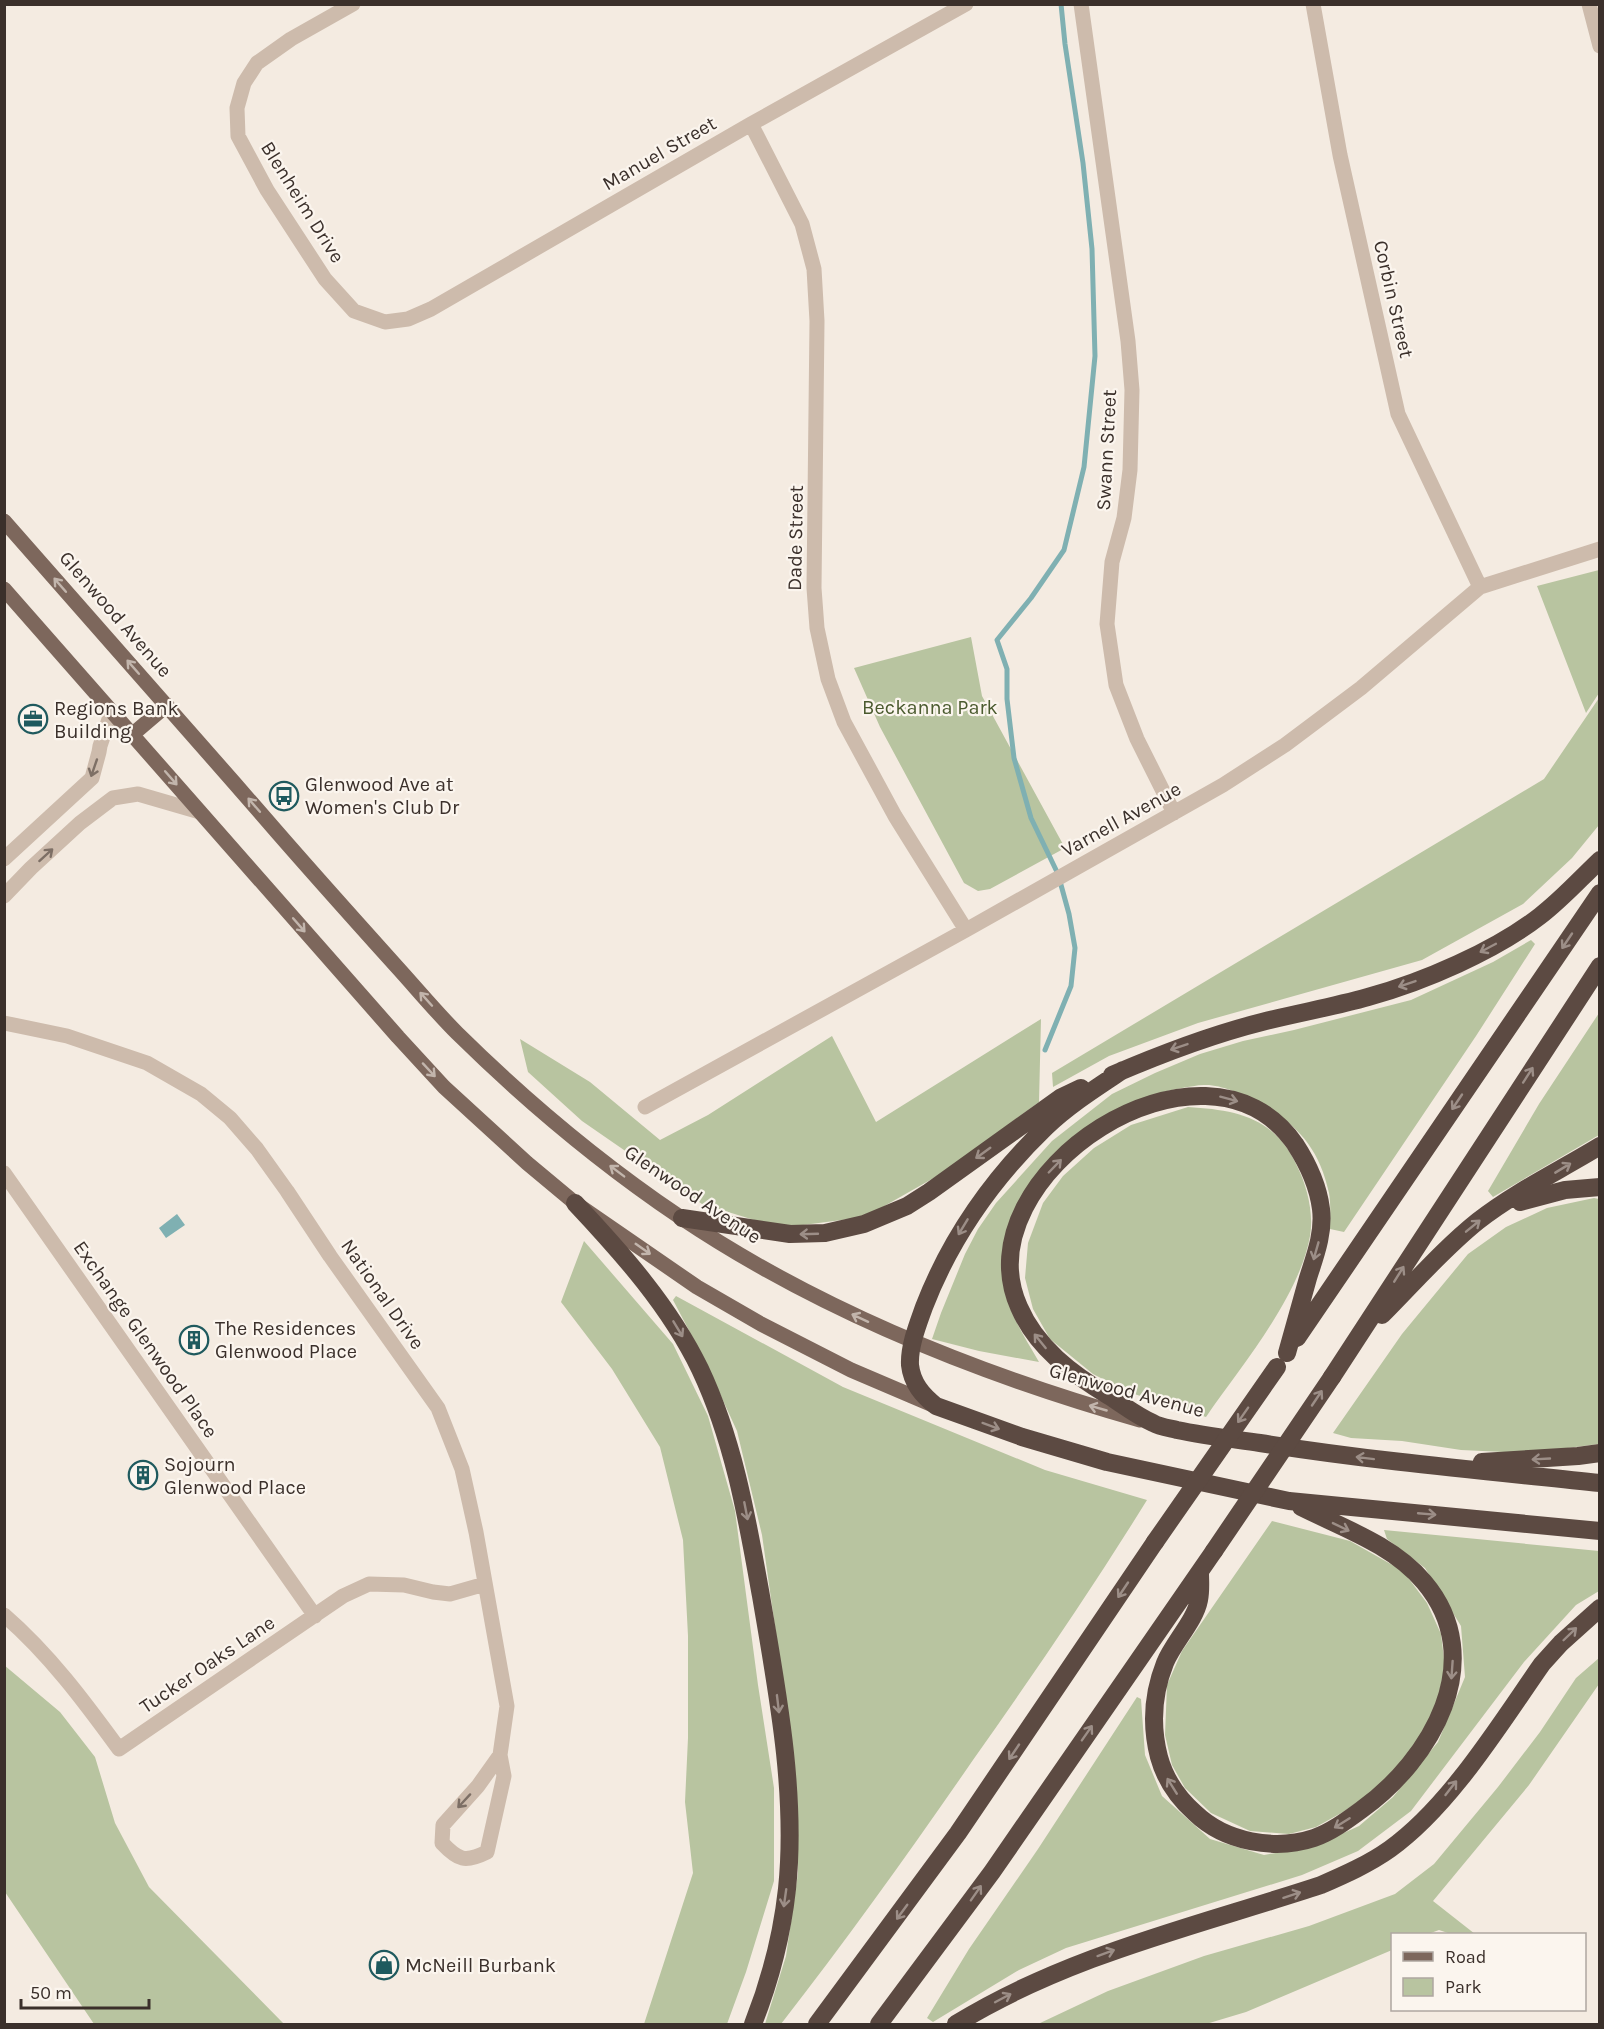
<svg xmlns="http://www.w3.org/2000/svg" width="1604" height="2029" font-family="Karla,sans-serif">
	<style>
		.green { fill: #b8c4a0 }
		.water { fill: #7fb0b2 }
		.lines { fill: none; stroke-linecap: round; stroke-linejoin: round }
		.stream { stroke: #7fb0b2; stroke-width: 5 }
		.street { stroke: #cdbbac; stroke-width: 15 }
		.primary { stroke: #7d675c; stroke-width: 15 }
		.highway { stroke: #5c4a42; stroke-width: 18 }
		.highway-bridge { stroke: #5c4a42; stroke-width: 18 }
		.oneway { stroke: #c2b5ac }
		.oneway2 { stroke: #7d6f65 }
		.oneway3 { stroke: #9c8e87 }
		.labels { text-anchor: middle; stroke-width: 4.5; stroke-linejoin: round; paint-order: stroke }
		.street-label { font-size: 20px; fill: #3b302b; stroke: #fbf5ee }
		.park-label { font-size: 20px; fill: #4a5a2e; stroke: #fbf5ee }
		.poi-label { font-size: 20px; fill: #3b302b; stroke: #fbf5ee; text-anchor: start }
	</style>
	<rect width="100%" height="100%" fill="#f4ebe1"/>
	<path class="green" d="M 1599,570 L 1599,693 L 1586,713 L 1537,586 Z
		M 971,637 L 982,696 L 1065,848 L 990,889 L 978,891 L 964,883 L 880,727 L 854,668 Z
		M 1599,698 L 1599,825 L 1572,858 L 1523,904 L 1422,960 L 1198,1023 L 1109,1056 L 1053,1087 L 1052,1073 L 1544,779 Z
		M 1531,940 L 1535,944 L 1476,1036 L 1344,1232 L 1330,1229 C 1330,1218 1331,1204 1329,1193 C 1319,1147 1296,1123 1256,1101 C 1243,1094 1219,1084 1204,1085 C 1197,1085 1189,1087 1182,1088 C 1139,1095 1106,1114 1073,1141 C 1065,1147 1056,1153 1048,1161 C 1023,1187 1005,1226 1002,1262 C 1000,1300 1021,1331 1039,1362 L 979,1351 L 932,1339 L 941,1313 L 965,1254 L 978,1229 L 996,1203 L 1052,1141 L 1112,1094 L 1155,1073 L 1200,1054 L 1243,1041 L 1294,1030 L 1411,1000 L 1493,962 Z
		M 1599,1013 L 1599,1135 L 1493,1197 L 1488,1191 L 1539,1104 Z
		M 1041,1019 L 1039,1102 L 946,1171 L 865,1217 L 780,1228 L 702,1204 L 582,1121 L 528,1072 L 520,1039 L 590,1082 L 660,1140 L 708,1115 L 832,1036 L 876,1122 Z
		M 1188,1107 C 1236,1110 1275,1117 1297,1166 C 1307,1186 1314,1213 1310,1236 C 1299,1298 1241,1366 1206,1417 L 1128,1392 L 1093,1374 L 1050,1339 L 1033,1309 L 1025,1278 L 1028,1243 L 1043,1203 L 1063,1176 L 1094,1148 L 1131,1125 Z
		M 1594,1198 L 1599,1199 L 1599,1444 L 1528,1453 L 1461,1450 L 1402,1441 L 1351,1438 L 1333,1433 L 1402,1334 L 1468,1254 L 1506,1227 L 1547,1208 Z
		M 584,1241 L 673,1344 L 708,1416 L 735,1511 L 758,1685 L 774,1788 L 774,1881 L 746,1972 L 727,2024 L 644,2024 L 693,1873 L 685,1802 L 688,1738 L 688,1636 L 683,1540 L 660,1447 L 612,1369 L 561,1302 Z
		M 676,1296 L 843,1387 L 1045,1470 L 1147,1500 C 1092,1589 1033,1675 973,1760 C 911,1850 848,1938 781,2024 L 765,2024 L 786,1956 L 798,1873 L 794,1761 L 762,1535 L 737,1431 L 704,1359 L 673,1300 Z
		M 1272,1521 L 1350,1541 L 1403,1571 L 1427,1603 L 1441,1634 L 1445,1667 L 1436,1707 L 1414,1747 L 1378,1788 L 1343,1812 L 1316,1827 L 1289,1834 L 1250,1831 L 1211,1813 L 1185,1788 L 1172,1765 L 1165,1735 L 1167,1685 L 1182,1651 Z
		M 1384,1530 L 1599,1551 L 1599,1591 L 1576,1605 L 1524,1662 L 1411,1811 L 1358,1851 L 1302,1875 L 1066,1948 L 1019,1970 L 933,2022 L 927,2018 L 969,1949 L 1038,1849 L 1137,1697 L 1141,1699 L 1145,1755 L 1162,1796 L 1210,1839 L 1264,1855 L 1315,1846 L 1359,1826 L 1393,1797 L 1438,1742 L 1465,1677 L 1461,1626 L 1425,1568 L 1387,1539 Z
		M 1599,1658 L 1599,1684 L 1529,1785 L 1433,1901 L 1475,1934 L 1451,1934 L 1439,1930 L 1428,1934 L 1392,1934 L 1392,1950 L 1246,2012 L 1206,2024 L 1038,2024 L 1108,1991 L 1204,1956 L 1309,1926 L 1395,1894 L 1434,1864 L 1498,1787 L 1540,1732 L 1576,1678 Z
		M 4,1665 L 60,1712 L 95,1757 L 115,1823 L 149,1887 L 284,2024 L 94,2024 L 5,1892 Z"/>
	<path class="water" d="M 177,1214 L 185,1225 L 166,1238 L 159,1228 Z"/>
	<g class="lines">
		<path class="stream" d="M 1045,1050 L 1071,986 L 1075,948 L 1069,914 L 1058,874 L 1031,818 L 1014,758 L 1007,699 L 1007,669 L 997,640 L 1031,598 L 1064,550 L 1084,467 L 1095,356 L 1092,249 L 1083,163 L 1065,44 L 1061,4"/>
		<path class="street" d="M 353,4 L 291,39 L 257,63 L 244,83 L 237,108 L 238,136 L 267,190 L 325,279 L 354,311 L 385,322 L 408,319 L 431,309 L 751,124 L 966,4
			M 1081,4 L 1128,341 L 1132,390 L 1130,470 L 1124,518 L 1112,562 L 1107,624 L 1116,685 L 1137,739 L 1174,813
			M 1313,4 L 1340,155 L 1398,414 L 1480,587
			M 1589,4 L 1600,46
			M 751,124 L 802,224 L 814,269 L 817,321 L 814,588 L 817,628 L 828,679 L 844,722 L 895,816 L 966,930
			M 4,859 L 92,778 L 99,752 L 100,746 L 111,713
			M 4,896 L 31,868 L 80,823 L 113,798 L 138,794 L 200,812
			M 4,1023 L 67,1036 L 147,1063 L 201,1094 L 230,1118 L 257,1149 L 287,1191 L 330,1256 L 438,1408 L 462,1469 L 476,1532 L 507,1706 L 500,1755 L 504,1776 L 487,1852 C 465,1863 458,1860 442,1843 L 443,1825 L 478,1786 L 500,1755
			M 645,1107 L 966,930 L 1223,785 L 1285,745 L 1361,688 L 1480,587 L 1600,549
			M 4,1173 L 315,1616
			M 4,1615 C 49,1654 84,1701 119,1749 L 343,1596 L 369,1584 L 404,1585 L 433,1592 L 450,1594 L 485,1584"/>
		<path class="primary" d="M 4,521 C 91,620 178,718 264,817 C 308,868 352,917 397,967 C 417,989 436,1012 457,1033 C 525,1100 600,1163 680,1217 C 820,1311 978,1374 1140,1420
			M 4,589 L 398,1037 L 444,1087 L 527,1163 L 575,1203 L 697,1287 L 761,1324 L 851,1370 L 933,1405
			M 133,734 L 167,705"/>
		<path class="highway" d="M 1123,1070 C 1096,1088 1069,1105 1046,1127 C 992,1179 951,1237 924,1307 C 918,1324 909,1346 910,1365 C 912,1383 922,1395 936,1406 L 1022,1437 L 1107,1462 L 1289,1501 L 1600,1531
			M 1112,1075 C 1161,1054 1210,1035 1262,1022 C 1297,1013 1333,1007 1368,997 C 1423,982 1495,951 1540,916 C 1561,900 1580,879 1600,860
			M 1520,1202 L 1565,1190 L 1600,1187
			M 575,1203 C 622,1253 670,1307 700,1369 C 734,1441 747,1518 761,1596 C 777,1690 797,1793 787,1889 C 782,1935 770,1981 753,2024
			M 682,1218 L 790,1234 L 825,1233 L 864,1224 L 907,1206 L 929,1192 L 1060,1098 L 1081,1088
			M 1382,1315 C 1413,1284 1443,1249 1478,1221 C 1515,1192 1559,1171 1600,1146
			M 1297,1338 L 1600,893
			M 1287,1353 C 1294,1328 1301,1303 1308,1278 C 1315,1256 1324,1233 1321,1209 C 1318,1185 1308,1164 1295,1144 C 1205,1014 960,1175 1019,1307 C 1036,1347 1072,1374 1109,1396 C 1123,1405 1137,1416 1153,1423 C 1160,1427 1169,1428 1177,1430 C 1205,1436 1233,1439 1260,1443 C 1373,1461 1486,1471 1600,1483
			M 1332,1377 L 1600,966
			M 1482,1462 L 1578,1456 L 1600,1453
			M 1200,1573 C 1200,1581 1201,1591 1199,1600 C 1195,1621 1173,1643 1165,1663 C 1153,1693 1151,1726 1159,1757 C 1165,1779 1178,1798 1195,1813 C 1225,1842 1275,1851 1314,1838 C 1331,1832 1346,1821 1361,1810 C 1431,1760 1490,1660 1424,1582 C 1393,1545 1343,1528 1301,1507
			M 817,2024 L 958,1833 L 1155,1542
			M 879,2024 L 992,1872 L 1214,1551
			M 956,2024 C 1068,1955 1197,1926 1321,1885 C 1344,1875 1369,1864 1390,1849 C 1450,1806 1500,1724 1542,1664 L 1561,1643 L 1600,1608"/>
		<path class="highway-bridge" d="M 1155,1542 L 1277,1367
			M 1214,1551 L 1332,1377"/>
	</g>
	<defs><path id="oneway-shaft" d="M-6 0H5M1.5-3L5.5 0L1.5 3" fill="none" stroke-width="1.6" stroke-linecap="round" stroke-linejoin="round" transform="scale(1.5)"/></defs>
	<g class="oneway">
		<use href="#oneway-shaft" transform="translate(60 585) rotate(-131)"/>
		<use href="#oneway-shaft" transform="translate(133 667) rotate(-131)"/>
		<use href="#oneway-shaft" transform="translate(171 778) rotate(49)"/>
		<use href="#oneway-shaft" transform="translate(254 805) rotate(-131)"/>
		<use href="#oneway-shaft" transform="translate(299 925) rotate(49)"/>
		<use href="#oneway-shaft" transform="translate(426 999) rotate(-132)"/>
		<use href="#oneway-shaft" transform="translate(429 1070) rotate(47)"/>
		<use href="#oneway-shaft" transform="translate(617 1171) rotate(-143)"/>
		<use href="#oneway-shaft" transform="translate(643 1249) rotate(35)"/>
		<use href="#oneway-shaft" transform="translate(860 1318) rotate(-155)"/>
		<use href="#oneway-shaft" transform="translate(1098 1408) rotate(-164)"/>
	</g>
	<g class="oneway2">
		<use href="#oneway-shaft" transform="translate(94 768) rotate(109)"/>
		<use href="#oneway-shaft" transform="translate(46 855) rotate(-42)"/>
		<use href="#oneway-shaft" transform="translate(464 1801) rotate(133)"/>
	</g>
	<g class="oneway3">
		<use href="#oneway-shaft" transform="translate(1567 941) rotate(124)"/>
		<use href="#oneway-shaft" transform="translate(1488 948) rotate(152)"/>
		<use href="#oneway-shaft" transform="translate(1407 984) rotate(161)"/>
		<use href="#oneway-shaft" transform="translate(1179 1047) rotate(161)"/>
		<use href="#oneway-shaft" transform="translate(1528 1075) rotate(-57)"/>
		<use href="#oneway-shaft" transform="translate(1229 1099) rotate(15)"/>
		<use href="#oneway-shaft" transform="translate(1457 1102) rotate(124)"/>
		<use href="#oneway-shaft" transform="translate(983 1153) rotate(144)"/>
		<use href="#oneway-shaft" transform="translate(1055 1166) rotate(-46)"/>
		<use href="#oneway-shaft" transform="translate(1563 1168) rotate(-31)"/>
		<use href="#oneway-shaft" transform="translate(1473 1226) rotate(-39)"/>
		<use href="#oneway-shaft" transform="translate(963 1227) rotate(121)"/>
		<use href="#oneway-shaft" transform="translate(809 1234) rotate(178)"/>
		<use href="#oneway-shaft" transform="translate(1316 1251) rotate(106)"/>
		<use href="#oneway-shaft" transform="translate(1399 1274) rotate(-58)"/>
		<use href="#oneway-shaft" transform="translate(678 1329) rotate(59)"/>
		<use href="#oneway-shaft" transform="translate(1040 1341) rotate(-129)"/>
		<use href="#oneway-shaft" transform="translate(1317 1398) rotate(-56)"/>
		<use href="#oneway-shaft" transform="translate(1243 1415) rotate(125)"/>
		<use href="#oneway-shaft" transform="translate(991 1426) rotate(20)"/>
		<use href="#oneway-shaft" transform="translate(1365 1458) rotate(-173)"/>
		<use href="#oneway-shaft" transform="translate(1541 1459) rotate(177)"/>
		<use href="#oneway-shaft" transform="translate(746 1511) rotate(79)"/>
		<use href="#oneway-shaft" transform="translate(1427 1514) rotate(5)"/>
		<use href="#oneway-shaft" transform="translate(1341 1527) rotate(26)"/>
		<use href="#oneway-shaft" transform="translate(1123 1590) rotate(124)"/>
		<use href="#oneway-shaft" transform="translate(1570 1634) rotate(-44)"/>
		<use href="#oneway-shaft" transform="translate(1452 1670) rotate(94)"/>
		<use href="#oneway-shaft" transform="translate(778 1704) rotate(83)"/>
		<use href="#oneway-shaft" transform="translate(1087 1733) rotate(-55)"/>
		<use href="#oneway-shaft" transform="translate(1014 1752) rotate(124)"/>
		<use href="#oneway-shaft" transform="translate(1172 1786) rotate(-122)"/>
		<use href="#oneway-shaft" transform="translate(1451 1788) rotate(-52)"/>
		<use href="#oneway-shaft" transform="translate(1342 1823) rotate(148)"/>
		<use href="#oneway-shaft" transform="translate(976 1893) rotate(-55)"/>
		<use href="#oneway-shaft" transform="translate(1292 1895) rotate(-18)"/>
		<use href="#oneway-shaft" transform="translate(785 1898) rotate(98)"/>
		<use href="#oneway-shaft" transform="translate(902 1912) rotate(126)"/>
		<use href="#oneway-shaft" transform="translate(1106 1953) rotate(-20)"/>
		<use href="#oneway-shaft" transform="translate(1003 1998) rotate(-28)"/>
	</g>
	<defs>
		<g id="office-ring" transform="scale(1.5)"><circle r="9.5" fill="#fbf5ee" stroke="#1f5a5e" stroke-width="1.5"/><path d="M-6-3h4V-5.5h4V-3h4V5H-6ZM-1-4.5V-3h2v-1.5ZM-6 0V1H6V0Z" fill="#1f5a5e"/></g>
		<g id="bus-ring" transform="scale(1.5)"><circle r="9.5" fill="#fbf5ee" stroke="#1f5a5e" stroke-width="1.5"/><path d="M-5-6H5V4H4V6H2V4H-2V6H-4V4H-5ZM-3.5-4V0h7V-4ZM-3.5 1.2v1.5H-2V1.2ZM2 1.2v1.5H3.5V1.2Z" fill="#1f5a5e"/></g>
		<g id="building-ring" transform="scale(1.5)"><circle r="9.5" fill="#fbf5ee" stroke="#1f5a5e" stroke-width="1.5"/><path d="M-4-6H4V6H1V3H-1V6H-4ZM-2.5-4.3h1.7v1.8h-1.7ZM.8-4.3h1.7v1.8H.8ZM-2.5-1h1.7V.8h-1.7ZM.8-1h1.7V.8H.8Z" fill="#1f5a5e"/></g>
		<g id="shop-ring" transform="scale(1.5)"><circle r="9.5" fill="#fbf5ee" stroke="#1f5a5e" stroke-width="1.5"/><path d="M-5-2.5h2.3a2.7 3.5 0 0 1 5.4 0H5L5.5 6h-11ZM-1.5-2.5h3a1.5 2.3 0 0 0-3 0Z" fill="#1f5a5e"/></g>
	</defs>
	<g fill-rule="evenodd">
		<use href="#office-ring" x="33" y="719"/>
		<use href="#bus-ring" x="284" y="796"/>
		<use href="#building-ring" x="194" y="1340"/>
		<use href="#building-ring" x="143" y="1475"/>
		<use href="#shop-ring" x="384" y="1965"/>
	</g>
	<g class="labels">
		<g class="street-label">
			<text transform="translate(659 153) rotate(-30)" y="7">Manuel Street</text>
			<text transform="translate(303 202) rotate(58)" y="7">Blenheim Drive</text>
			<text transform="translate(1394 299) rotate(77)" y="7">Corbin Street</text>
			<text transform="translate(1106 450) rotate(-87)" y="7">Swann Street</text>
			<text transform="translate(795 538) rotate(-89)" y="7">Dade Street</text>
			<text transform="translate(116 614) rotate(49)" y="7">Glenwood Avenue</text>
			<text transform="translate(1121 819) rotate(-29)" y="7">Varnell Avenue</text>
			<text transform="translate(693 1194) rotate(34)" y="7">Glenwood Avenue</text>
			<text transform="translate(383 1294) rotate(55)" y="7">National Drive</text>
			<text transform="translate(146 1339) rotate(55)" y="7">Exchange Glenwood Place</text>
			<text transform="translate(1127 1390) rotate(15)" y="7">Glenwood Avenue</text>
			<text transform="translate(207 1664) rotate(-34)" y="7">Tucker Oaks Lane</text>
		</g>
		<g class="park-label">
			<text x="930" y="714">Beckanna Park</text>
		</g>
		<g class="poi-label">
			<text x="54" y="715">Regions Bank<tspan x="54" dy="23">Building</tspan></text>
			<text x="305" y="791">Glenwood Ave at<tspan x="305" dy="23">Women's Club Dr</tspan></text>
			<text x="215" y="1335">The Residences<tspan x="215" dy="23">Glenwood Place</tspan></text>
			<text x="164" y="1471">Sojourn<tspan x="164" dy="23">Glenwood Place</tspan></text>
			<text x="405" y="1972">McNeill Burbank</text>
		</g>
	</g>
	<rect width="1604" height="2029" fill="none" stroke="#3b302b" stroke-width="12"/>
	<rect x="1391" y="1933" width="195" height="78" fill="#fbf5ee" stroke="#aea6a0" stroke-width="1.5"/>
	<rect x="1403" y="1952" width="30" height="9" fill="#7d675c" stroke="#aea6a0" stroke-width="1.5"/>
	<text x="1445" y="1963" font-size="18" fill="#3b302b">Road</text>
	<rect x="1403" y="1978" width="30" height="18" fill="#b8c4a0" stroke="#aea6a0" stroke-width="1.5"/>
	<text x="1445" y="1993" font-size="18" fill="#3b302b">Park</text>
	<path d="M21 1999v9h128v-9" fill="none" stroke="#3b302b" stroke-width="3"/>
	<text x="30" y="1999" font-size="18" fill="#3b302b" stroke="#fbf5ee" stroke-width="4.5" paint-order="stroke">50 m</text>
</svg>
